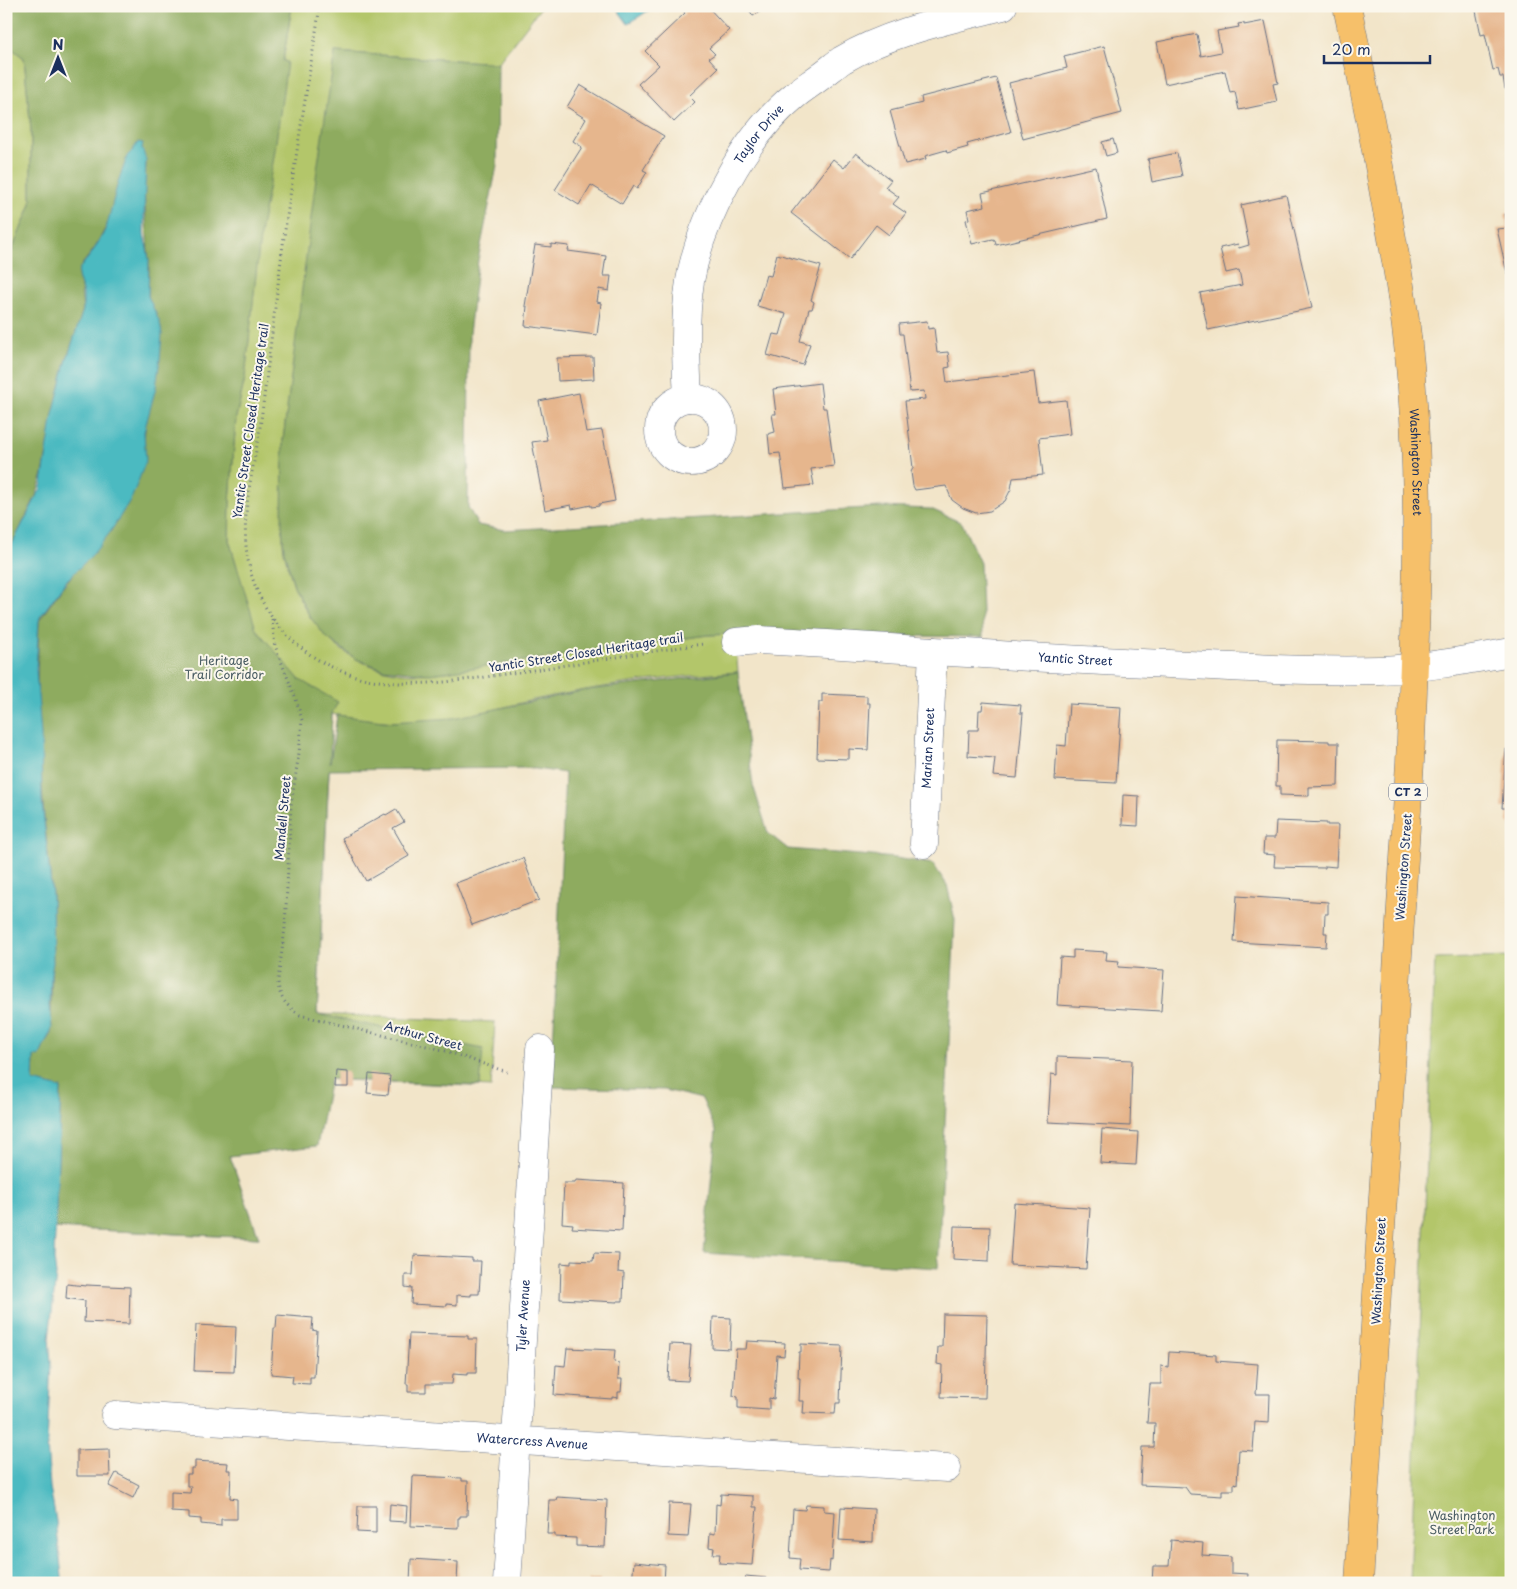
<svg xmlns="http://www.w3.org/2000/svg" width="1517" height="1589" font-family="'Playpen Sans',sans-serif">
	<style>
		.green { fill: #b3c66a; stroke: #677a64 }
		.forest { fill: #8eab5e; stroke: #546d5e }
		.water { fill: #4cbac1; stroke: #347490 }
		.building { fill: #e6b68d }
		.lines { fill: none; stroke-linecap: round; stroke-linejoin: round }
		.minor-casing { stroke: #666f83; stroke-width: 29 }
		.trunk-casing { stroke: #666f83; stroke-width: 29 }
		.path { stroke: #666f83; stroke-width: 3; stroke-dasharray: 1 4; stroke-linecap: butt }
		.minor { stroke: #fff; stroke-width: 28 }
		.trunk { stroke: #f6c06b; stroke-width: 28 }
		.labels { text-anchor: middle; stroke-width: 4; stroke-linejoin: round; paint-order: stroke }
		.shield { fill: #fbf7ec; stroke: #5e6b89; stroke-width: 1 }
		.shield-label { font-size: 11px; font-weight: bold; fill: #1b2f5e }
		.street-label { font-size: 12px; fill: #1b2f5e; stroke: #fbf7ec }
		.park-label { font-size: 12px; fill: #495c62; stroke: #fbf7ec }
	</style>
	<rect width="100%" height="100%" fill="#fbf7ec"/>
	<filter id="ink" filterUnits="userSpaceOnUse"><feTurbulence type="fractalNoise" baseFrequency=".02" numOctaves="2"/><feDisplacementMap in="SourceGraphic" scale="10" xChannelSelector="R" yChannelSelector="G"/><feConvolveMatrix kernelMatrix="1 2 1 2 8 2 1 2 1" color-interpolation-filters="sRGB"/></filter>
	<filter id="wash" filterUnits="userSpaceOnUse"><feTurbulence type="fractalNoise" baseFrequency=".0096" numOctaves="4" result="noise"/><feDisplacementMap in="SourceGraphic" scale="20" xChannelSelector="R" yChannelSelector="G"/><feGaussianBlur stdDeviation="1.12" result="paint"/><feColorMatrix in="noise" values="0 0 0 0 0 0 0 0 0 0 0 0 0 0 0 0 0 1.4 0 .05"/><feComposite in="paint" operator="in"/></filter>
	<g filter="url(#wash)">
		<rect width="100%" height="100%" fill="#f2e5c9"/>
		<path class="green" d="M 292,6 L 542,6 L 498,63 L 335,52 L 283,440 L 283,544 C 298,637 365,691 460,669 L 708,635 L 735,634 L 738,672 C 676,676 614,684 553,696 C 524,701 496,710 468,716 C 423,725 376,723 332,714 L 317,1014 L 495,1022 L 491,1087 L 200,1073 L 259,1238 L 55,1228 L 57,1186 L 50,1001 L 244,1010 L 37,682 L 39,621 L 40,617 L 63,586 L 237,567 L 229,540 L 230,503 L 236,417 L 245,378 L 261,222 L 286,62 L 283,61 Z
			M 6,44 L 24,58 L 31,130 L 31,204 L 6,265 Z
			M 1511,957 L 1511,1583 L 1410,1583 L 1435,959 Z"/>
		<path class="forest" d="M 6,6 L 292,6 L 283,61 L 287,62 L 274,157 L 261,228 L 245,378 L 236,417 L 230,503 L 229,540 L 256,629 L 300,680 L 338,702 L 332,713 L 330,763 L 337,715 L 390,722 L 453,718 L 587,690 L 738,672 L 753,785 L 768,833 L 788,849 L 896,858 L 933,864 L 947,885 L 955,920 L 938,1268 L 704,1253 L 716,1131 L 702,1099 L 665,1090 L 550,1087 L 554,1026 L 565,773 L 529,768 L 329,770 L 317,1014 L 483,1049 L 480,1086 L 330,1079 L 317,1146 L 230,1156 L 259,1238 L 55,1228 L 61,1088 L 33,1082 L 34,1056 L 51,1034 L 52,895 L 44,817 L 40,758 L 37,682 L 39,621 L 63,586 L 75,572 L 144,441 L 156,318 L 148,296 L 149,268 L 144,190 L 146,163 L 121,174 L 109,221 L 95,248 L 83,263 L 81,288 L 83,311 L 67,359 L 56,405 L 43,474 L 36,496 L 6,557 L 6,265 L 31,204 L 31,130 L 24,58 L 6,44 Z
			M 335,52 L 498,63 L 497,166 L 478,260 L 469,334 L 468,507 L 478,525 L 505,530 L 881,507 L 931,509 L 962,523 L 980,563 L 983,637 L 735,634 L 708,635 L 430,674 L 383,669 L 356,659 L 326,637 L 310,617 L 294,586 L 284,551 L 282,524 L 283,440 L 317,170 Z"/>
		<path class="water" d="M 615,6 L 651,6 L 652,8 L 628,24 Z
			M 138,142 L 143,143 L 142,148 L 146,160 L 144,215 L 144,234 L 149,259 L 148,296 L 160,323 L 162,334 L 160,359 L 156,387 L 144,432 L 146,461 L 132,497 L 111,531 L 94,553 L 66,581 L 40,617 L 39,621 L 36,669 L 41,735 L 42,802 L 52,895 L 53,963 L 51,973 L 50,1006 L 52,1029 L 39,1057 L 34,1056 L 33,1081 L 61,1088 L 54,1259 L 56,1275 L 49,1339 L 51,1362 L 47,1444 L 50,1487 L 56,1521 L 62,1577 L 62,1583 L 6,1583 L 6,556 L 40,490 L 42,483 L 53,414 L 67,359 L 83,310 L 83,293 L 78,276 L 79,269 L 92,253 L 106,229 L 118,182 L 125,163 L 127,156 L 133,150 Z"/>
		<g id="blocks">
			<path class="building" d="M 681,6 L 689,6 L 691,8 L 692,6 L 707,6 L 729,30 L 709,48 L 715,54 L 709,58 L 718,68 L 689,96 L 695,102 L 674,122 L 638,84 L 659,65 L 645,51 L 685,13 L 680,7 Z
				M 747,6 L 769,6 L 753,16 Z
				M 1499,6 L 1511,6 L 1511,91 L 1509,91 L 1505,89 L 1503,77 L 1500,77 L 1498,69 L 1493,70 L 1485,34 L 1481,35 L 1476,11 Z
				M 1265,21 L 1278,83 L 1273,84 L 1277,102 L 1239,110 L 1235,92 L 1230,93 L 1225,71 L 1165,84 L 1157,42 L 1197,34 L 1201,56 L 1221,52 L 1217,31 L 1239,27 L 1238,24 L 1244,23 L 1244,25 Z
				M 1104,46 L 1122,113 L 1023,139 L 1009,83 L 1067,68 L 1064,56 Z
				M 996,78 L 1011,132 L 967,144 L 968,147 L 947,153 L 946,150 L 925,156 L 926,159 L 905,164 L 890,111 L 922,103 L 921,97 Z
				M 580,85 L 664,136 L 643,170 L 647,172 L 637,189 L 633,186 L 622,204 L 591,185 L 579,205 L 555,190 L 582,147 L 573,141 L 586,119 L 567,107 Z
				M 1113,139 L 1117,153 L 1106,156 L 1102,142 Z
				M 856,153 L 891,180 L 885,187 L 899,197 L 893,204 L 906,213 L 889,235 L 876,225 L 850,259 L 791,213 L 833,159 L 844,168 Z
				M 1177,153 L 1182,176 L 1152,182 L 1148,159 Z
				M 1096,167 L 1107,219 L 996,245 L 995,240 L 993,239 L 972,244 L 966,220 L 969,219 L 967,210 L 985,206 L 982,193 Z
				M 1286,195 L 1312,308 L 1208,330 L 1200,293 L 1242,285 L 1239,270 L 1226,273 L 1220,248 L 1238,244 L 1239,248 L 1249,245 L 1241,205 Z
				M 1511,213 L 1511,273 L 1507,273 L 1497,229 L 1508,228 L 1505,214 Z
				M 551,244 L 569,246 L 568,251 L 606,256 L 603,276 L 611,276 L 609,291 L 599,289 L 597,302 L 601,303 L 597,335 L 525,326 L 527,306 L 525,306 L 535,245 L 551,247 Z
				M 777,254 L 821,266 L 811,300 L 814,302 L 812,309 L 809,309 L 800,341 L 810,344 L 803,365 L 767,355 L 773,334 L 780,335 L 786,314 L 757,306 L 766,275 L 771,276 Z
				M 927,321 L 928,329 L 934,328 L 937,353 L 948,352 L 950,367 L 945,368 L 947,382 L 1034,372 L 1038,403 L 1066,400 L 1070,434 L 1039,438 L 1043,475 L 1013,478 L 1011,489 L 1005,501 L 990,511 L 976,513 L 963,508 L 952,500 L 946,486 L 915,490 L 913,486 L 911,472 L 913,468 L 905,401 L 925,399 L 924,391 L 910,392 L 903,334 L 900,334 L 899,324 Z
				M 593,357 L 594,379 L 558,381 L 557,358 Z
				M 820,383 L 823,408 L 826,408 L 834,466 L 811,469 L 814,485 L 785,488 L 780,453 L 770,454 L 768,434 L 775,432 L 772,414 L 776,414 L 773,389 Z
				M 579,393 L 586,432 L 602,430 L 615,501 L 599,504 L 599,506 L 591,507 L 591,505 L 572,509 L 571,505 L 545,510 L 532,442 L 547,440 L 539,401 Z
				M 822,694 L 867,696 L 867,703 L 870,703 L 868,750 L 849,749 L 849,759 L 817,758 L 819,702 L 822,702 Z
				M 983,702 L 1021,705 L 1020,713 L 1023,713 L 1017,778 L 993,776 L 995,758 L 968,756 L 969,730 L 978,730 L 979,710 L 982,710 Z
				M 1069,704 L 1121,707 L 1116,783 L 1055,780 L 1057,745 L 1066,746 Z
				M 1277,740 L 1329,741 L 1329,743 L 1339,743 L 1338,786 L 1309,787 L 1309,796 L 1280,795 L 1280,786 L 1276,786 Z
				M 1506,749 L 1511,749 L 1511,827 L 1507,820 L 1508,808 L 1502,808 Z
				M 1123,795 L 1139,796 L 1138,826 L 1122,825 Z
				M 396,809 L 404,822 L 393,828 L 409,856 L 366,881 L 342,838 L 385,814 L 386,815 Z
				M 1276,821 L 1327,823 L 1327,825 L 1338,825 L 1336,867 L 1325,866 L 1325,868 L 1274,867 L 1275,855 L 1263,854 L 1264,838 L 1275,838 Z
				M 523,858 L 539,900 L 472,925 L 456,883 Z
				M 1237,896 L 1328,902 L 1328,914 L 1325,914 L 1324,933 L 1327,933 L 1326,947 L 1234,942 Z
				M 1073,950 L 1107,952 L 1106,960 L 1119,961 L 1118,967 L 1164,970 L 1161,1011 L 1057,1005 L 1060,957 L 1073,958 Z
				M 1057,1057 L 1132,1060 L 1130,1126 L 1048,1122 L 1051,1074 L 1057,1075 Z
				M 336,1071 L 348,1072 L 348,1087 L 335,1087 Z
				M 369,1074 L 390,1076 L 388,1095 L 367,1093 Z
				M 1102,1129 L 1138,1132 L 1136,1165 L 1100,1163 Z
				M 576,1180 L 624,1183 L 622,1231 L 572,1228 L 573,1224 L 562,1223 L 564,1183 L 575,1183 Z
				M 1014,1203 L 1090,1208 L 1086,1269 L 1010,1265 Z
				M 954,1226 L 990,1227 L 989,1261 L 953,1259 Z
				M 594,1253 L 619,1254 L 618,1272 L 624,1273 L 623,1301 L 617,1301 L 617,1302 L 560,1299 L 561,1263 L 571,1264 L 571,1260 L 593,1261 Z
				M 414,1255 L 472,1258 L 472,1261 L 481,1261 L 479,1294 L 471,1294 L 471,1296 L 457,1295 L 457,1305 L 447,1304 L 447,1306 L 411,1304 L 412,1288 L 405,1287 L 405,1275 L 413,1275 Z
				M 67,1284 L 86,1286 L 86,1285 L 130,1287 L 129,1324 L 84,1322 L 85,1301 L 66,1298 Z
				M 943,1314 L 987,1315 L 985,1398 L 941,1397 L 942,1365 L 937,1364 L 938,1347 L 942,1347 Z
				M 277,1315 L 313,1318 L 312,1330 L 317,1331 L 314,1377 L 310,1377 L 310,1384 L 292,1383 L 293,1376 L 271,1374 L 274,1328 L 276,1328 Z
				M 713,1317 L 731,1318 L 730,1349 L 712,1348 Z
				M 196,1325 L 236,1327 L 234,1372 L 194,1371 Z
				M 409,1334 L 468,1336 L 468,1339 L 477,1339 L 476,1373 L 467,1373 L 467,1375 L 453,1374 L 452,1384 L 426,1384 L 426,1392 L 408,1392 L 408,1384 L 406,1384 Z
				M 747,1341 L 785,1343 L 784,1356 L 777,1355 L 774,1399 L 769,1398 L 769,1410 L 738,1408 L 738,1397 L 733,1396 L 736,1349 L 746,1349 Z
				M 670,1344 L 691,1345 L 688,1381 L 668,1380 Z
				M 801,1344 L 842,1346 L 840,1403 L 836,1403 L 835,1414 L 803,1413 L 804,1401 L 799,1401 L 800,1378 L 798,1378 L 799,1352 L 801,1352 Z
				M 567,1348 L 615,1350 L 614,1362 L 619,1363 L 618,1379 L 622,1379 L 621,1392 L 618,1392 L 618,1398 L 612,1397 L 612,1399 L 554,1395 L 556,1365 L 565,1366 Z
				M 1169,1352 L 1216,1355 L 1216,1361 L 1258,1364 L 1256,1394 L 1270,1394 L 1269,1423 L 1255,1422 L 1253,1451 L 1239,1450 L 1237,1484 L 1234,1483 L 1234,1490 L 1222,1490 L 1222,1496 L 1190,1494 L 1185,1487 L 1140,1485 L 1142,1447 L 1154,1447 L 1155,1423 L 1147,1423 L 1150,1384 L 1161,1384 L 1161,1366 L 1168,1367 Z
				M 109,1449 L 110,1476 L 77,1476 L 77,1450 Z
				M 195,1461 L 228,1463 L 227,1470 L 231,1470 L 230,1498 L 237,1499 L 237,1519 L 221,1519 L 221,1526 L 201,1524 L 201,1519 L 189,1518 L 189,1512 L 171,1511 L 171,1492 L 190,1493 L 191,1486 L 187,1486 L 187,1474 L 191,1474 L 191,1468 L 195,1468 Z
				M 116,1473 L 139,1485 L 133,1498 L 109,1486 Z
				M 413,1476 L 462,1478 L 462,1481 L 468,1481 L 467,1516 L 460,1516 L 460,1518 L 458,1518 L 458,1528 L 411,1526 Z
				M 721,1494 L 753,1496 L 753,1507 L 757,1507 L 752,1565 L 719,1563 L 720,1554 L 713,1554 L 714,1548 L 709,1547 L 710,1533 L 715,1534 L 716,1504 L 720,1505 Z
				M 557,1497 L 607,1500 L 605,1547 L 576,1546 L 576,1538 L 555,1537 L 555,1534 L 547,1534 L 549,1500 L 556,1500 Z
				M 669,1503 L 691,1504 L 688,1537 L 668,1536 Z
				M 390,1504 L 407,1506 L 406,1522 L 389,1521 Z
				M 806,1505 L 824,1506 L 824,1511 L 835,1512 L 832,1561 L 830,1560 L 829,1572 L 799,1570 L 800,1559 L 790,1558 L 793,1509 L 805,1510 Z
				M 358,1506 L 376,1506 L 376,1533 L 357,1532 Z
				M 841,1507 L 874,1509 L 873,1542 L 839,1540 Z
				M 1171,1540 L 1203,1543 L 1202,1555 L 1231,1557 L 1231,1573 L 1248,1574 L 1247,1583 L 1152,1583 L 1153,1566 L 1169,1566 Z
				M 411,1559 L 458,1562 L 457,1583 L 410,1583 Z
				M 634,1562 L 665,1565 L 664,1583 L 632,1582 Z
				M 746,1576 L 766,1578 L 766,1583 L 745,1583 Z
				M 589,1579 L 600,1579 L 600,1583 L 589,1583 Z"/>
		</g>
	</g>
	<g filter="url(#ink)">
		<use href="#blocks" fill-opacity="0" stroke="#666f83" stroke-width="1"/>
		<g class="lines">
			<g class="minor-casing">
				<g id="minor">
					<path id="s1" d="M 688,398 C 686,359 684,321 690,281 C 701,218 744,137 794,96 C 802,89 812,83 821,76 C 828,71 835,65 842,60 C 891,31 949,20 1003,6"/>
					<circle cx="691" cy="430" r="32"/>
					<path id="s2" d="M 736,642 L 759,640 L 795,642 C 920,650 1044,659 1169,664 C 1239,667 1310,672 1380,670 C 1424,668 1467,660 1511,652"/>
					<path id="s3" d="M 924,844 L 933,651"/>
					<path id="s4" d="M 115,1415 L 947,1468"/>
					<path id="s5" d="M 507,1583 L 540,1049"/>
				</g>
			</g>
			<g class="trunk-casing">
				<g id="trunk">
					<path id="s6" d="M 1347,6 C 1360,69 1373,131 1384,194 C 1393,244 1403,295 1408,345 C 1423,483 1416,624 1410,762 L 1359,1583"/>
				</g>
			</g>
			<path class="path" d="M 320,6 C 308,83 295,160 284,237 C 276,298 269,359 261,420 C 255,467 238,516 249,565 C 262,625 312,669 372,680 C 419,688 466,680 512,673 C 553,667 594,661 635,654 C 659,651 682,646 705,644
				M 272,619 L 275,646 L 296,699 L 302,720 L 299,753 L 291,805 L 285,928 L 278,980 C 278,996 286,1006 300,1015 L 443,1050 L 507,1072"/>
			<use href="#minor" class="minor"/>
			<use href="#trunk" class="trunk"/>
		</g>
	</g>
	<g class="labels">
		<rect class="shield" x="1389" y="783.5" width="38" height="17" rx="4"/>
		<g class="shield-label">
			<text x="1408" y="796">CT 2</text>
		</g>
		<g class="street-label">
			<text dy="4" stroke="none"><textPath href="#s1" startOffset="281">Taylor Drive</textPath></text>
			<text transform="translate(251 421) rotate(-82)" y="4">Yantic Street Closed Heritage trail</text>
			<text dy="4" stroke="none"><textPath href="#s6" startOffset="462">Washington Street</textPath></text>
			<text transform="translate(586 653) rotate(-9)" y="4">Yantic Street Closed Heritage trail</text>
			<text dy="4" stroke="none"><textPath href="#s2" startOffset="340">Yantic Street</textPath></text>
			<text dy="4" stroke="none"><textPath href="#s3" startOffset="96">Marian Street</textPath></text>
			<text transform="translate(283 818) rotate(-85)" y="4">Mandell Street</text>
			<text transform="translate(1404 867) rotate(-86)" y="4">Washington Street</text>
			<text transform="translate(423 1036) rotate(15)" y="4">Arthur Street</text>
			<text transform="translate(1379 1271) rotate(-87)" y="4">Washington Street</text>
			<text dy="4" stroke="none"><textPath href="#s5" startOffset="268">Tyler Avenue</textPath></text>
			<text dy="4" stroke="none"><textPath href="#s4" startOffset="418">Watercress Avenue</textPath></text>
		</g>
		<g class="park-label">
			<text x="224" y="665">Heritage<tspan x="224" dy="14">Trail Corridor</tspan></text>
			<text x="1462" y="1520">Washington<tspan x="1462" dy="14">Street Park</tspan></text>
		</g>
	</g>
	<rect width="1517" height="1589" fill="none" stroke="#fbf7ec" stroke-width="25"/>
	<g transform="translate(58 58)" stroke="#fbf7ec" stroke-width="4" paint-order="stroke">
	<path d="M0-4L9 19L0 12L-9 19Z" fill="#1b2f5e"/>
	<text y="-8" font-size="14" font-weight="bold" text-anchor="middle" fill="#1b2f5e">N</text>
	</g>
	<path d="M1324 55v8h106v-8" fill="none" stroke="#1b2f5e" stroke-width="2.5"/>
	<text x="1332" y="55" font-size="15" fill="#1b2f5e" stroke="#fbf7ec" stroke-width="4" paint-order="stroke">20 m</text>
</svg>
